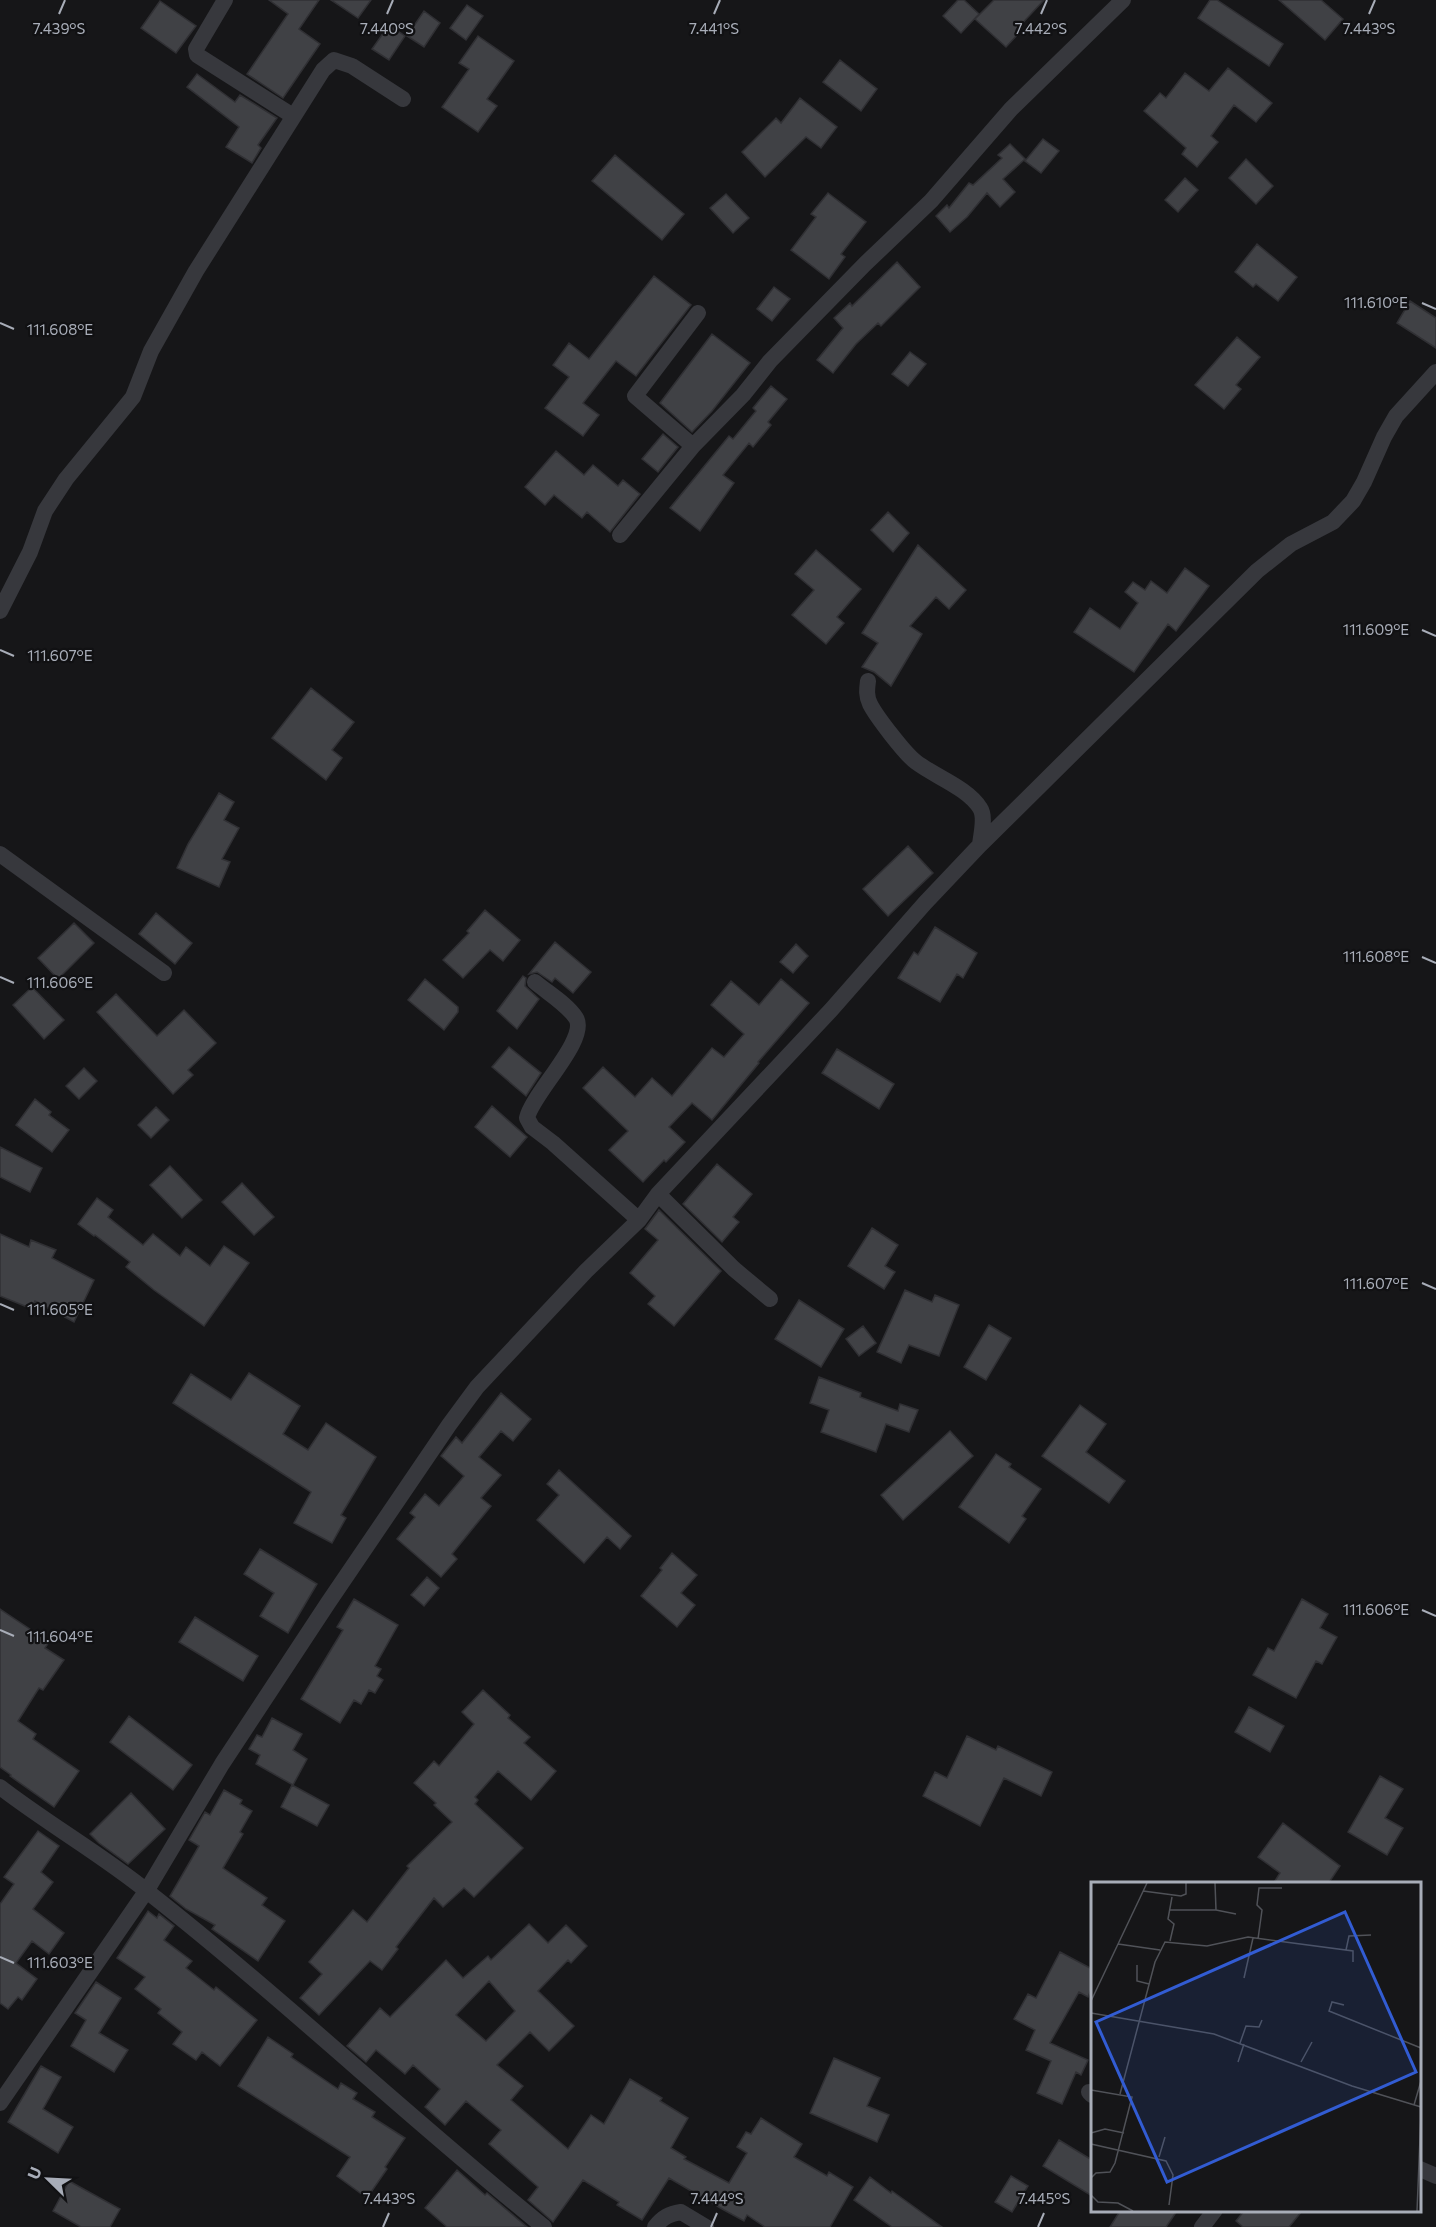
<svg xmlns="http://www.w3.org/2000/svg" width="1436" height="2227" font-family="Commissioner,sans-serif">
	<style>
		.building { fill: #404145; stroke: #303034; stroke-width: 1.5; fill-rule: evenodd }
		.lines { fill: none; stroke-linecap: round; stroke-linejoin: round }
		.minor { stroke: #37383d; stroke-width: 16 }
		.ticks { fill: none; stroke: #a8adb8; stroke-width: 2 }
		.inset-road { fill: none; stroke: #505258; stroke-width: 1.5 }
		.view { fill: #325cd3; fill-opacity: 0.15; stroke: #325cd3; stroke-width: 3 }
		.inset-edge { fill: none; stroke: #a8adb8; stroke-width: 3 }
		.ticks-label { font-size: 15px; text-anchor: middle; fill: #a8adb8; stroke: #111113; stroke-width: 4.5; stroke-linejoin: round; paint-order: stroke }
	</style>
	<rect width="100%" height="100%" fill="#161618"/>
	<path class="building" d="M 269,0 L 319,0 L 299,29 L 320,44 L 283,98 L 247,74 L 288,14 Z
		M 331,0 L 371,0 L 358,18 Z
		M 958,0 L 964,0 L 979,14 L 961,33 L 943,16 Z
		M 994,0 L 1044,0 L 1016,30 L 1019,33 L 1006,47 L 975,19 Z
		M 1210,0 L 1217,0 L 1283,44 L 1269,66 L 1198,18 Z
		M 1279,0 L 1321,0 L 1343,19 L 1325,40 Z
		M 160,1 L 196,26 L 176,53 L 141,28 Z
		M 467,5 L 483,16 L 466,40 L 450,28 Z
		M 424,11 L 440,23 L 424,47 L 407,36 Z
		M 389,25 L 405,36 L 389,60 L 372,49 Z
		M 478,36 L 514,61 L 487,99 L 497,106 L 478,132 L 442,107 L 469,69 L 459,63 Z
		M 840,60 L 877,89 L 861,111 L 823,82 Z
		M 1228,68 L 1272,103 L 1256,122 L 1234,105 L 1211,136 L 1218,142 L 1197,167 L 1182,154 L 1186,148 L 1144,111 L 1160,93 L 1166,98 L 1185,73 L 1209,91 Z
		M 197,74 L 235,102 L 240,95 L 277,118 L 258,145 L 261,148 L 252,163 L 226,147 L 239,127 L 187,87 Z
		M 800,98 L 837,127 L 821,148 L 806,137 L 765,177 L 742,152 L 776,118 L 781,123 Z
		M 1043,139 L 1059,151 L 1041,173 L 1025,161 Z
		M 1010,144 L 1025,159 L 1003,179 L 1015,192 L 1000,207 L 987,193 L 967,217 L 950,232 L 936,216 L 947,205 L 949,208 L 969,183 L 973,185 L 1002,158 L 998,155 Z
		M 615,155 L 684,214 L 662,240 L 592,181 Z
		M 1246,159 L 1273,186 L 1256,204 L 1229,178 Z
		M 1185,178 L 1198,190 L 1178,212 L 1165,200 Z
		M 828,193 L 866,222 L 841,254 L 845,257 L 829,279 L 791,250 L 816,217 L 811,214 Z
		M 726,194 L 749,218 L 733,233 L 710,208 Z
		M 1257,244 L 1297,277 L 1278,301 L 1256,284 L 1253,287 L 1235,272 Z
		M 897,262 L 920,287 L 881,326 L 878,323 L 856,344 L 833,373 L 817,360 L 843,328 L 834,318 L 850,303 L 852,306 Z
		M 654,276 L 691,305 L 636,376 L 616,361 L 583,403 L 599,415 L 583,436 L 545,408 L 569,377 L 553,365 L 569,343 L 589,359 Z
		M 774,287 L 790,299 L 772,321 L 757,309 Z
		M 1410,301 L 1436,318 L 1436,348 L 1397,323 Z
		M 712,334 L 750,363 L 712,411 L 692,432 L 660,403 Z
		M 1237,337 L 1260,357 L 1236,385 L 1241,389 L 1224,409 L 1195,385 Z
		M 910,352 L 926,364 L 908,386 L 892,374 Z
		M 771,386 L 787,399 L 768,422 L 771,425 L 753,447 L 749,443 L 723,475 L 734,483 L 700,531 L 670,508 L 729,436 L 733,439 L 756,411 L 753,408 Z
		M 663,434 L 678,447 L 658,472 L 642,459 Z
		M 556,451 L 584,475 L 593,465 L 618,486 L 623,480 L 640,494 L 610,532 L 587,512 L 582,518 L 554,495 L 545,505 L 525,487 Z
		M 888,512 L 909,533 L 893,552 L 871,530 Z
		M 918,545 L 966,590 L 949,609 L 936,597 L 910,626 L 922,634 L 891,686 L 874,672 L 862,667 L 878,643 L 862,633 Z
		M 816,550 L 861,589 L 837,617 L 844,623 L 826,644 L 792,615 L 814,590 L 795,574 Z
		M 1185,568 L 1209,586 L 1176,631 L 1168,624 L 1134,672 L 1074,632 L 1090,608 L 1120,629 L 1138,603 L 1125,592 L 1133,582 L 1145,590 L 1151,581 L 1167,593 Z
		M 311,688 L 354,722 L 332,750 L 342,758 L 326,780 L 272,738 Z
		M 219,793 L 234,802 L 224,820 L 239,828 L 222,859 L 230,862 L 219,887 L 177,868 L 188,844 Z
		M 908,846 L 933,873 L 888,916 L 863,889 Z
		M 485,910 L 520,940 L 503,961 L 490,950 L 463,978 L 443,960 L 469,933 L 467,931 Z
		M 156,913 L 192,943 L 175,964 L 139,934 Z
		M 74,923 L 94,943 L 58,979 L 38,958 Z
		M 935,927 L 977,953 L 963,978 L 957,974 L 940,1002 L 898,978 L 914,952 L 918,955 Z
		M 555,942 L 591,972 L 573,993 L 555,978 L 552,982 L 537,972 L 529,974 Z
		M 796,944 L 808,956 L 793,973 L 780,962 Z
		M 523,976 L 526,978 L 525,986 L 539,999 L 517,1029 L 497,1011 Z
		M 425,979 L 458,1007 L 458,1012 L 444,1030 L 408,1000 Z
		M 781,979 L 809,1003 L 758,1062 L 759,1063 L 712,1120 L 692,1103 L 669,1127 L 685,1142 L 666,1162 L 664,1160 L 643,1182 L 609,1150 L 628,1131 L 583,1088 L 603,1067 L 635,1097 L 652,1078 L 672,1096 L 712,1048 L 724,1057 L 744,1034 L 711,1005 L 731,981 L 759,1005 Z
		M 32,987 L 64,1020 L 44,1039 L 13,1005 Z
		M 116,994 L 157,1036 L 184,1010 L 216,1043 L 188,1070 L 193,1075 L 173,1094 L 97,1012 Z
		M 509,1047 L 541,1073 L 526,1096 L 492,1067 Z
		M 837,1049 L 894,1084 L 879,1109 L 822,1073 Z
		M 84,1068 L 97,1081 L 79,1099 L 66,1086 Z
		M 35,1099 L 51,1112 L 49,1115 L 69,1130 L 52,1152 L 16,1125 Z
		M 492,1106 L 527,1137 L 510,1157 L 475,1127 Z
		M 156,1107 L 169,1120 L 151,1138 L 138,1125 Z
		M 0,1147 L 42,1168 L 30,1192 L 0,1177 Z
		M 717,1164 L 752,1194 L 733,1217 L 739,1222 L 722,1242 L 683,1204 Z
		M 170,1166 L 202,1200 L 182,1218 L 150,1185 Z
		M 242,1183 L 274,1217 L 254,1235 L 222,1202 Z
		M 97,1198 L 113,1210 L 108,1217 L 143,1245 L 153,1234 L 180,1256 L 186,1247 L 210,1266 L 224,1246 L 249,1263 L 204,1326 L 154,1290 L 126,1267 L 130,1262 L 95,1235 L 94,1236 L 78,1224 Z
		M 659,1210 L 721,1271 L 674,1326 L 648,1304 L 655,1296 L 630,1273 L 658,1240 L 645,1229 Z
		M 872,1228 L 898,1245 L 885,1266 L 895,1272 L 884,1289 L 848,1266 Z
		M 0,1234 L 29,1247 L 31,1240 L 56,1250 L 52,1258 L 94,1280 L 74,1322 L 35,1301 L 32,1309 L 0,1296 Z
		M 905,1290 L 932,1302 L 935,1295 L 959,1305 L 939,1356 L 909,1345 L 901,1363 L 877,1352 Z
		M 799,1300 L 844,1329 L 821,1367 L 775,1339 Z
		M 989,1325 L 1011,1338 L 986,1380 L 964,1367 Z
		M 863,1326 L 876,1343 L 859,1356 L 846,1339 Z
		M 249,1373 L 300,1406 L 283,1434 L 308,1450 L 326,1423 L 376,1457 L 341,1515 L 346,1518 L 332,1543 L 294,1523 L 311,1492 L 173,1403 L 191,1374 L 231,1400 Z
		M 819,1377 L 861,1393 L 860,1397 L 898,1411 L 900,1404 L 918,1410 L 909,1432 L 886,1424 L 876,1452 L 821,1432 L 829,1410 L 810,1403 Z
		M 501,1393 L 531,1419 L 513,1441 L 501,1431 L 479,1457 L 501,1475 L 481,1498 L 491,1506 L 452,1554 L 457,1559 L 441,1577 L 397,1539 L 415,1517 L 410,1513 L 425,1494 L 439,1506 L 464,1476 L 441,1456 L 456,1437 L 462,1443 Z
		M 1080,1405 L 1106,1424 L 1086,1452 L 1125,1481 L 1109,1503 L 1042,1456 Z
		M 950,1431 L 973,1456 L 903,1520 L 881,1495 Z
		M 996,1454 L 1011,1464 L 1009,1467 L 1041,1489 L 1022,1516 L 1026,1519 L 1009,1543 L 959,1507 Z
		M 559,1470 L 631,1536 L 620,1549 L 607,1537 L 584,1563 L 537,1520 L 559,1495 L 547,1484 Z
		M 260,1549 L 317,1584 L 288,1633 L 260,1616 L 274,1593 L 244,1574 Z
		M 672,1553 L 697,1575 L 681,1593 L 695,1605 L 677,1627 L 641,1596 L 662,1570 L 660,1568 Z
		M 427,1577 L 439,1588 L 424,1606 L 411,1595 Z
		M 354,1599 L 398,1625 L 375,1666 L 381,1669 L 377,1676 L 383,1680 L 375,1693 L 369,1690 L 361,1704 L 354,1700 L 340,1723 L 301,1699 L 343,1630 L 337,1627 Z
		M 1302,1599 L 1328,1614 L 1320,1628 L 1337,1637 L 1322,1664 L 1316,1661 L 1296,1698 L 1253,1675 L 1268,1648 L 1274,1651 Z
		M 0,1609 L 49,1642 L 45,1648 L 64,1660 L 43,1690 L 39,1688 L 18,1721 L 36,1734 L 33,1739 L 79,1771 L 54,1807 L 10,1776 L 11,1775 L 0,1767 Z
		M 195,1617 L 258,1656 L 243,1681 L 179,1642 Z
		M 483,1690 L 510,1715 L 508,1718 L 530,1737 L 524,1743 L 556,1771 L 531,1800 L 498,1771 L 475,1797 L 478,1800 L 475,1804 L 523,1848 L 474,1897 L 464,1888 L 443,1907 L 434,1898 L 396,1947 L 398,1949 L 382,1970 L 370,1961 L 319,2015 L 300,1998 L 322,1974 L 309,1962 L 353,1910 L 367,1922 L 409,1868 L 407,1866 L 452,1822 L 434,1805 L 436,1803 L 414,1783 L 434,1761 L 439,1766 L 474,1724 L 462,1712 Z
		M 1249,1707 L 1284,1726 L 1270,1752 L 1235,1732 Z
		M 129,1716 L 192,1765 L 173,1790 L 110,1742 Z
		M 272,1718 L 302,1734 L 293,1750 L 307,1759 L 293,1785 L 256,1764 L 260,1755 L 249,1749 L 257,1735 L 262,1737 Z
		M 967,1736 L 996,1750 L 998,1746 L 1052,1772 L 1041,1796 L 1004,1778 L 980,1826 L 923,1796 L 935,1772 L 947,1778 Z
		M 1380,1776 L 1403,1789 L 1385,1818 L 1403,1828 L 1387,1855 L 1348,1832 Z
		M 292,1785 L 329,1805 L 317,1826 L 281,1807 Z
		M 224,1790 L 242,1800 L 240,1804 L 252,1811 L 240,1832 L 243,1834 L 223,1868 L 267,1898 L 262,1905 L 285,1921 L 258,1961 L 212,1929 L 215,1925 L 186,1909 L 170,1896 L 199,1846 L 189,1840 L 205,1812 L 210,1815 Z
		M 131,1793 L 165,1829 L 128,1864 L 99,1843 L 90,1834 Z
		M 1283,1823 L 1340,1866 L 1328,1884 L 1273,1884 L 1280,1873 L 1258,1857 Z
		M 38,1831 L 59,1846 L 41,1872 L 53,1882 L 33,1909 L 64,1933 L 49,1954 L 32,1941 L 16,1963 L 37,1979 L 22,2000 L 18,1997 L 8,2009 L 0,2003 L 0,1904 L 14,1884 L 4,1877 Z
		M 148,1911 L 157,1918 L 159,1914 L 174,1926 L 164,1940 L 192,1961 L 186,1968 L 214,1990 L 216,1987 L 257,2020 L 220,2066 L 202,2052 L 196,2060 L 173,2044 L 182,2032 L 158,2013 L 161,2009 L 135,1989 L 145,1977 L 117,1958 Z
		M 529,1924 L 548,1943 L 566,1925 L 587,1946 L 571,1963 L 568,1960 L 538,1991 L 574,2026 L 549,2051 L 530,2032 L 497,2065 L 523,2086 L 511,2100 L 568,2149 L 591,2115 L 604,2124 L 630,2079 L 662,2098 L 660,2101 L 688,2118 L 671,2148 L 686,2157 L 684,2159 L 729,2183 L 747,2153 L 737,2147 L 746,2132 L 751,2134 L 761,2118 L 802,2144 L 794,2157 L 827,2176 L 829,2172 L 853,2187 L 830,2227 L 765,2227 L 747,2215 L 744,2221 L 724,2210 L 669,2178 L 642,2220 L 617,2205 L 619,2202 L 583,2180 L 553,2222 L 528,2200 L 538,2187 L 489,2144 L 501,2130 L 466,2101 L 445,2125 L 425,2107 L 440,2089 L 413,2065 L 405,2074 L 376,2050 L 366,2062 L 347,2046 L 380,2008 L 390,2017 L 446,1960 L 463,1978 L 488,1956 L 491,1960 ZM 489,1981 L 515,2011 L 486,2041 L 456,2015 Z
		M 1060,1952 L 1092,1969 L 1092,1987 L 1088,1997 L 1079,1992 L 1050,2043 L 1088,2060 L 1081,2075 L 1076,2072 L 1062,2104 L 1037,2093 L 1051,2061 L 1026,2050 L 1035,2030 L 1014,2019 L 1028,1994 L 1036,1998 Z
		M 96,1982 L 121,1998 L 99,2033 L 128,2050 L 114,2072 L 71,2046 L 86,2020 L 75,2013 Z
		M 268,2037 L 293,2054 L 291,2057 L 338,2089 L 341,2083 L 357,2093 L 353,2099 L 375,2112 L 372,2117 L 405,2138 L 385,2167 L 387,2169 L 367,2198 L 337,2176 L 350,2157 L 238,2086 Z
		M 834,2058 L 880,2078 L 867,2106 L 889,2115 L 877,2142 L 810,2113 Z
		M 41,2066 L 61,2077 L 43,2109 L 73,2127 L 58,2153 L 8,2122 Z
		M 1059,2140 L 1092,2160 L 1092,2196 L 1043,2166 Z
		M 457,2170 L 485,2195 L 487,2193 L 527,2227 L 447,2227 L 425,2208 Z
		M 1011,2176 L 1028,2186 L 1012,2212 L 995,2202 Z
		M 870,2177 L 891,2193 L 892,2191 L 942,2227 L 892,2227 L 854,2200 Z
		M 69,2181 L 120,2209 L 110,2227 L 81,2227 L 53,2211 Z
		M 1120,2211 L 1177,2211 L 1166,2227 L 1110,2227 Z
		M 1244,2211 L 1302,2211 L 1289,2227 L 1243,2227 L 1236,2221 Z"/>
	<g class="lines">
		<path class="minor" d="M 225,0 L 196,49 L 197,55 L 293,116
			M 698,313 L 635,396 L 693,446 L 743,395 L 770,361 L 865,264 L 931,201 L 1011,109 L 1123,0
			M 620,535 L 693,446
			M 0,611 L 30,552 L 45,511 L 66,479 L 133,397 L 151,351 L 196,271 L 323,70 L 334,60 L 352,66 L 403,99
			M 868,681 C 867,689 866,696 870,704 C 876,716 905,754 916,762 C 934,776 968,788 980,808 C 986,817 981,834 980,845
			M 0,854 L 164,973
			M 535,982 C 548,993 567,1004 576,1018 C 589,1039 532,1094 527,1118 L 532,1127 L 553,1143 L 639,1220
			M 658,1194 L 734,1269 L 770,1299
			M 0,1787 C 48,1824 101,1854 148,1892 C 284,1999 409,2118 544,2227
			M 1089,2092 L 1092,2095
			M 0,2103 L 147,1890 L 222,1764 L 328,1603 L 449,1425 L 477,1387 L 586,1271 L 639,1220 L 658,1194 L 831,1010 L 925,903 L 980,845 L 1257,571 L 1291,544 L 1333,522 L 1353,501 L 1364,482 L 1384,437 L 1396,416 L 1436,372
			M 1420,2169 L 1436,2176
			M 655,2227 C 663,2217 669,2214 681,2212 L 706,2227
			M 1202,2227 L 1215,2210"/>
	</g>
	<path class="ticks" d="M 59,14 L 65,0M 387,14 L 393,0M 714,14 L 720,0M 1041,14 L 1047,0M 1369,14 L 1375,0M 1422,303 L 1436,309M 0,323 L 14,329M 1422,630 L 1436,636M 0,650 L 14,656M 1422,957 L 1436,963M 0,977 L 14,983M 1422,1283 L 1436,1289M 0,1304 L 14,1310M 1422,1610 L 1436,1616M 0,1630 L 14,1636M 0,1957 L 14,1963M 383,2227 L 389,2213M 711,2227 L 717,2213M 1038,2227 L 1044,2213"/>
	<g transform="translate(1091 1882)">
		<rect width="330" height="330" fill="#161618"/>
		<path class="inset-road" d="M 124,1 L 125,28M 52,9 L 90,14 L 95,12 L 95,1M 79,28 L 125,28 L 145,32M 167,57 L 171,28 L 166,23 L 168,6 L 191,6M 79,59 L 83,42 L 77,37 L 81,15M 27,62 L 69,68M 255,68 L 258,54 L 280,53M 46,83 L 46,99 L 58,102M 153,96 L 162,56M 0,119 L 56,1M 253,123 L 241,120 L 238,129 L 330,166M 0,131 L 123,152 L 261,204 L 330,225M 149,161 L 155,144 L 168,145 L 171,138M 147,180 L 153,162M 210,180 L 221,160M 0,208 L 41,215 L 24,281 L 19,290 L 5,291 L 0,296M 29,212 L 64,80 L 74,60 L 116,64 L 157,55 L 262,69 L 262,80M 323,223 L 330,199M 0,251 L 14,247 L 33,251M 0,262 L 75,279 L 82,293 L 78,323M 68,275 L 74,255M 0,313 L 7,320 L 27,321 L 42,329M 326,329 L 330,232"/>
		<path class="view" d="M 254,30 L 325,190 L 76,300 L 5,140 Z"/>
		<rect width="330" height="330" class="inset-edge"/>
	</g>
	<g class="ticks-label">
		<text x="59" y="34">7.439°S</text>
		<text x="387" y="34">7.440°S</text>
		<text x="714" y="34">7.441°S</text>
		<text x="1041" y="34">7.442°S</text>
		<text x="1369" y="34">7.443°S</text>
		<text x="1376" y="308">111.610°E</text>
		<text x="60" y="335">111.608°E</text>
		<text x="1376" y="635">111.609°E</text>
		<text x="60" y="661">111.607°E</text>
		<text x="1376" y="962">111.608°E</text>
		<text x="60" y="988">111.606°E</text>
		<text x="1376" y="1289">111.607°E</text>
		<text x="60" y="1315">111.605°E</text>
		<text x="1376" y="1615">111.606°E</text>
		<text x="60" y="1642">111.604°E</text>
		<text x="60" y="1968">111.603°E</text>
		<text x="389" y="2204">7.443°S</text>
		<text x="717" y="2204">7.444°S</text>
		<text x="1044" y="2204">7.445°S</text>
	</g>
	<g transform="translate(48 2179) rotate(294)" stroke="#111113" stroke-width="4.5" paint-order="stroke">
	<path d="M0-4.5L10 22L0 15L-10 22Z" fill="#a8adb8"/>
	<text y="-9" font-size="16" font-weight="bold" text-anchor="middle" fill="#a8adb8">U</text>
	</g>
</svg>
